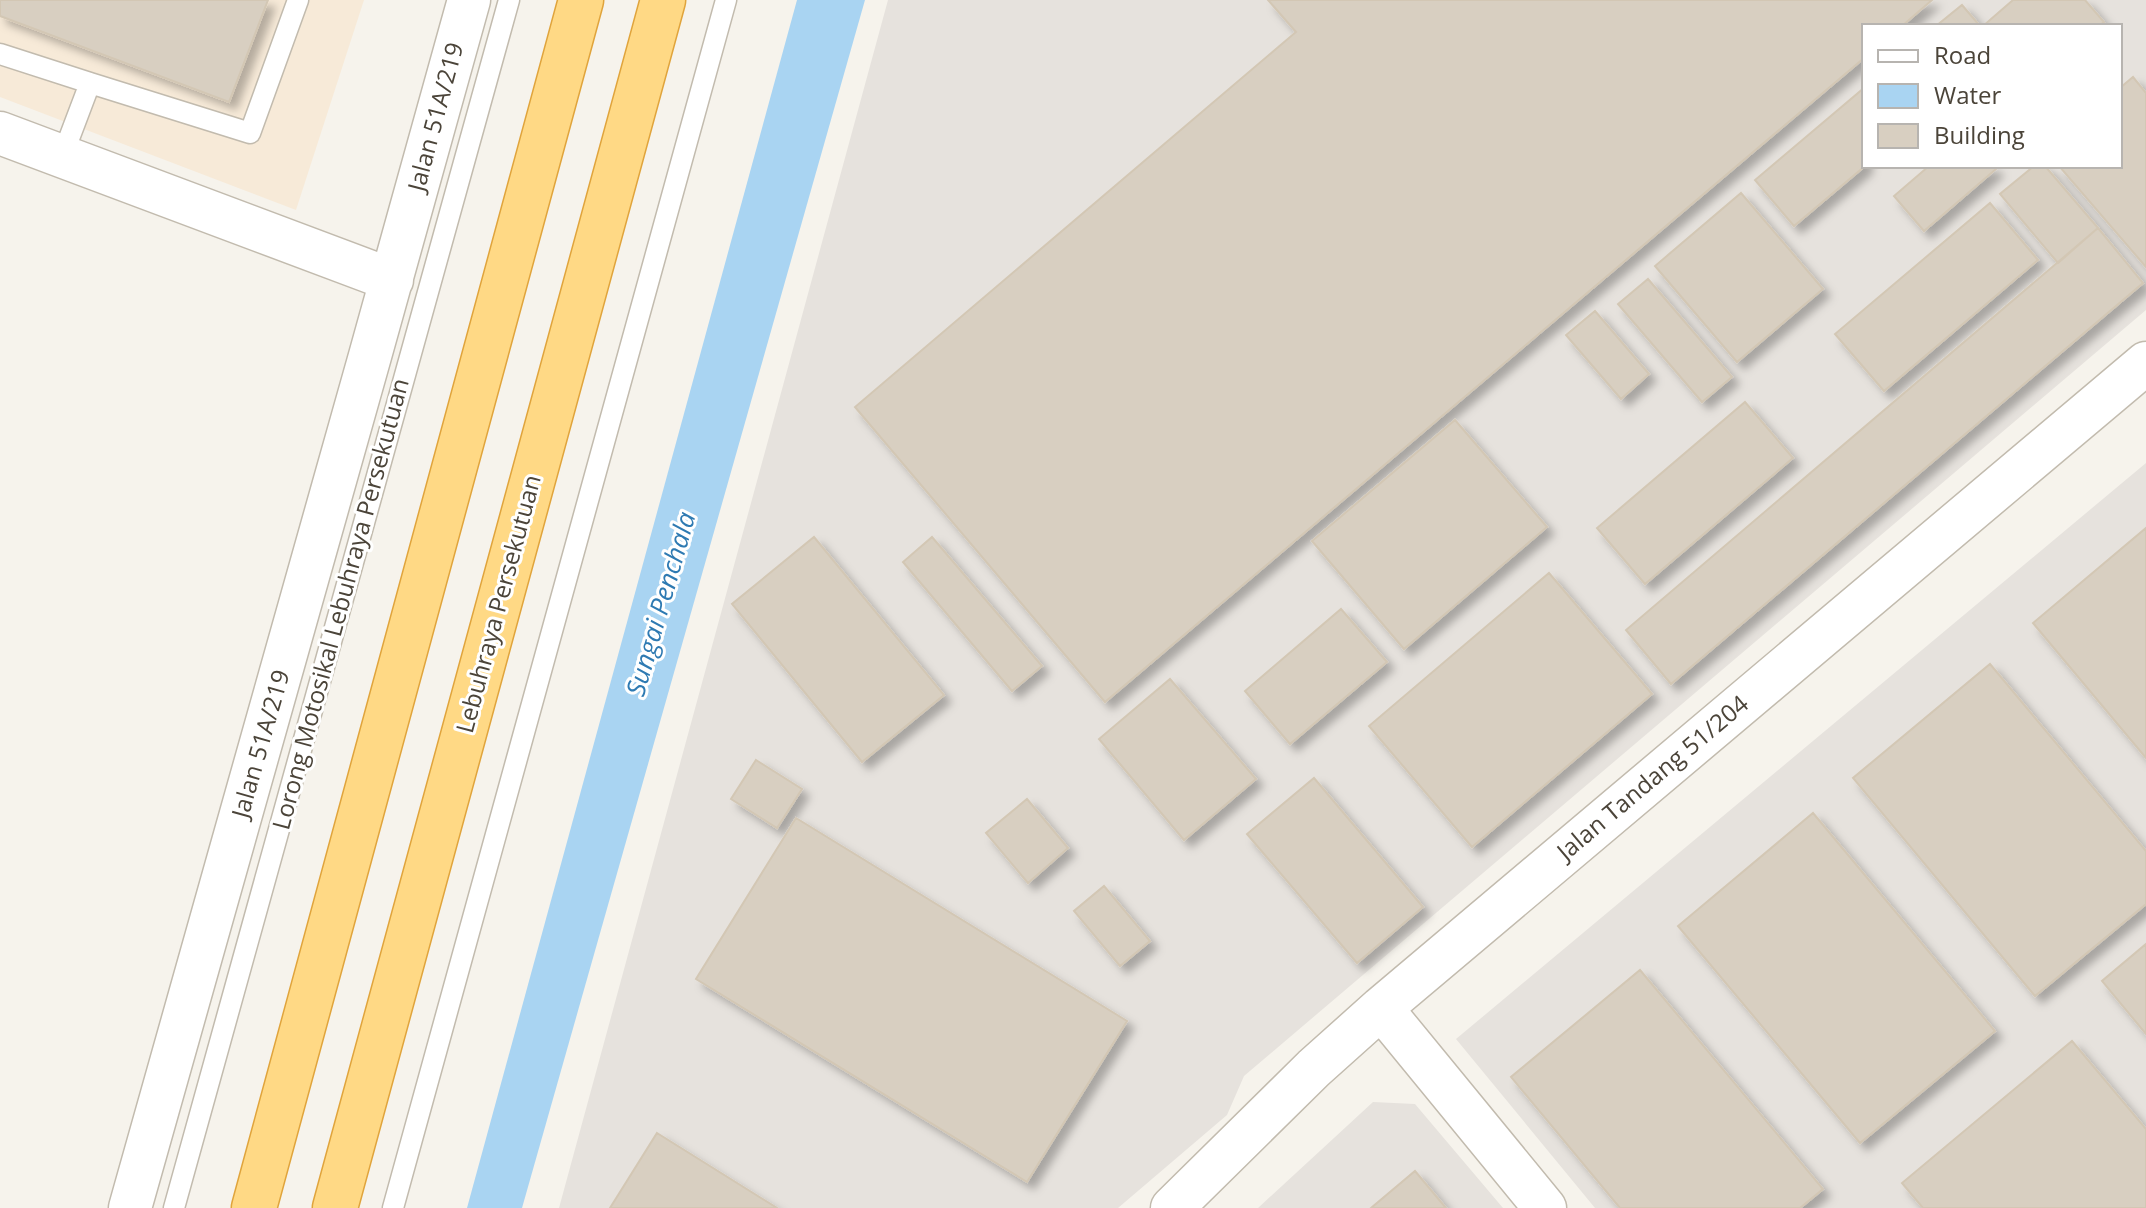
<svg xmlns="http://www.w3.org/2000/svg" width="2146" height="1208" font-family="'Open Sans',sans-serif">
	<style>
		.commercial { fill: #f7ead8 }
		.industrial { fill: #e6e2dd; fill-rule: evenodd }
		.water { fill: #a9d4f2 }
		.building { fill: #d8cfc1; stroke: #d3c7b4; stroke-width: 2; filter: url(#shadow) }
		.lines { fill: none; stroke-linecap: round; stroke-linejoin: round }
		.service-casing { stroke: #c2bbae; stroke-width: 23 }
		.minor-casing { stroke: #c2bbae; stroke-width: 45 }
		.trunk-casing { stroke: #e0a43c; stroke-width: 47 }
		.service { stroke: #fff; stroke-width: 20 }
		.minor { stroke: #fff; stroke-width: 42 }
		.trunk { stroke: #ffd985; stroke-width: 44 }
		.labels { text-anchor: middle; stroke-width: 6; stroke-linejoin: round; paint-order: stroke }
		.street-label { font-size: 24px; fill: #4b4439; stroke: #fff }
		.water-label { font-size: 26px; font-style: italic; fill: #2e7ab2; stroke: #fff }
	</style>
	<defs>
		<filter id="shadow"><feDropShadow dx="7" dy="7" stdDeviation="4" flood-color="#0004"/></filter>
	</defs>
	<rect width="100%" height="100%" fill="#f6f3ec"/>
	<path class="commercial" d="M 0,0 L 364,0 L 296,210 L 0,97 Z"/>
	<path class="industrial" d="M 888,0 L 2146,0 L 2146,310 L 1244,1076 L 1227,1115 L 1118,1208 L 559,1208 ZM 1864,26 L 2120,26 L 2120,166 L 1864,166 Z
		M 2146,463 L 2146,1208 L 1595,1208 L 1456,1039 Z
		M 1373,1102 L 1415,1104 L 1503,1208 L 1258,1208 Z"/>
	<path class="water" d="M 797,0 L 865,0 L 522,1208 L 467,1208 Z"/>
	<path class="building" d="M 0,0 L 268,0 L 229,102 L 0,16 Z
		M 1268,0 L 1932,0 L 1902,26 L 1864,26 L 1864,58 L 1105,702 L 855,407 L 1296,32 Z
		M 2013,0 L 2085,0 L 2104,22 L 2099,26 L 1983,26 Z
		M 1962,5 L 1980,26 L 1936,26 Z
		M 2133,77 L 2146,93 L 2146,267 L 2059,166 L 2120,166 L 2120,88 Z
		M 1864,88 L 1865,166 L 1794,226 L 1755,180 Z
		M 1929,166 L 1993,166 L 1996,169 L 1924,231 L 1894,196 Z
		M 2034,166 L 2045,166 L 2098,228 L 2058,263 L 2000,194 Z
		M 1741,193 L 1823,289 L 1737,362 L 1655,266 Z
		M 1990,203 L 2038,260 L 1884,391 L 1835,334 Z
		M 2098,228 L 2143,283 L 1671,684 L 1626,630 Z
		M 1648,279 L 1732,377 L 1702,402 L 1618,304 Z
		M 1595,311 L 1649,374 L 1621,399 L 1566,335 Z
		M 1745,402 L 1793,458 L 1645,584 L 1597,528 Z
		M 1455,420 L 1547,527 L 1404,649 L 1312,541 Z
		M 2146,528 L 2146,758 L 2033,623 Z
		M 814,537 L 944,695 L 862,762 L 732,604 Z
		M 932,537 L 1042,666 L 1012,691 L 903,562 Z
		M 1549,573 L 1652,694 L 1472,847 L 1369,726 Z
		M 1341,609 L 1387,662 L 1290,744 L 1245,691 Z
		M 1990,664 L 2146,851 L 2146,904 L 2035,996 L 1853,778 Z
		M 1170,679 L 1256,779 L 1184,840 L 1099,739 Z
		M 756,760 L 802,789 L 777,828 L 731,799 Z
		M 1314,778 L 1423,907 L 1357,963 L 1247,834 Z
		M 1027,799 L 1068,848 L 1028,883 L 986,833 Z
		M 1813,813 L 1995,1031 L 1860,1143 L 1678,926 Z
		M 796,818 L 1127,1021 L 1027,1182 L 696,979 Z
		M 1104,886 L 1150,941 L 1120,966 L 1074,911 Z
		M 2146,944 L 2146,1034 L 2102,981 Z
		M 1640,970 L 1823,1189 L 1800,1208 L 1620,1208 L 1511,1077 Z
		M 2072,1041 L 2146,1129 L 2146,1208 L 1923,1208 L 1902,1183 Z
		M 657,1133 L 777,1208 L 610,1208 Z
		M 1415,1171 L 1446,1208 L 1371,1208 Z"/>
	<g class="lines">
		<g class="service-casing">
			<path id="service" d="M 0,54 L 90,83
				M 62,157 L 90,83 L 250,133 L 298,0
				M 174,1208 L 509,0
				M 393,1208 L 726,0"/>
		</g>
		<g class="minor-casing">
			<path id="minor" d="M 0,133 L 392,280
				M 1381,1008 L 1545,1208
				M 130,1208 L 370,356 L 469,0
				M 1172,1208 L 1314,1068 L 1381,1008 L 2146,363"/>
		</g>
		<g class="trunk-casing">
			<path id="trunk" d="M 254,1208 L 581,0
				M 335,1208 L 663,0"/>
		</g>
		<use href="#service" class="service"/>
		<use href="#minor" class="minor"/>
		<use href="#trunk" class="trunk"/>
	</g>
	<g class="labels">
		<g class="street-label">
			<text transform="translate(436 117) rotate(-75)" y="8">Jalan 51A/219</text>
			<text transform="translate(341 604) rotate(-75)" y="8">Lorong Motosikal Lebuhraya Persekutuan</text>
			<text transform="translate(499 604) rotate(-75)" y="8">Lebuhraya Persekutuan</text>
			<text transform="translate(261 744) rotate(-74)" y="8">Jalan 51A/219</text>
			<text transform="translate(1653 778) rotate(-40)" y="8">Jalan Tandang 51/204</text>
		</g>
		<g class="water-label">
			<text transform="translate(661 604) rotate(-74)" y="9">Sungai Penchala</text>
		</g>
	</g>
	<rect x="1862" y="24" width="260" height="144" fill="#ffffff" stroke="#b7b4b0" stroke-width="2"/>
	<rect x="1878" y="50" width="40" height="12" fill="#ffffff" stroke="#b7b4b0" stroke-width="2"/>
	<text x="1934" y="64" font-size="24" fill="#4b4439">Road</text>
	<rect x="1878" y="84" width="40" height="24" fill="#a9d4f2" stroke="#b7b4b0" stroke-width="2"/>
	<text x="1934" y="104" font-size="24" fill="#4b4439">Water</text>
	<rect x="1878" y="124" width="40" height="24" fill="#d8cfc1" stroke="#b7b4b0" stroke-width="2"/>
	<text x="1934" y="144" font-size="24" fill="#4b4439">Building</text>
</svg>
